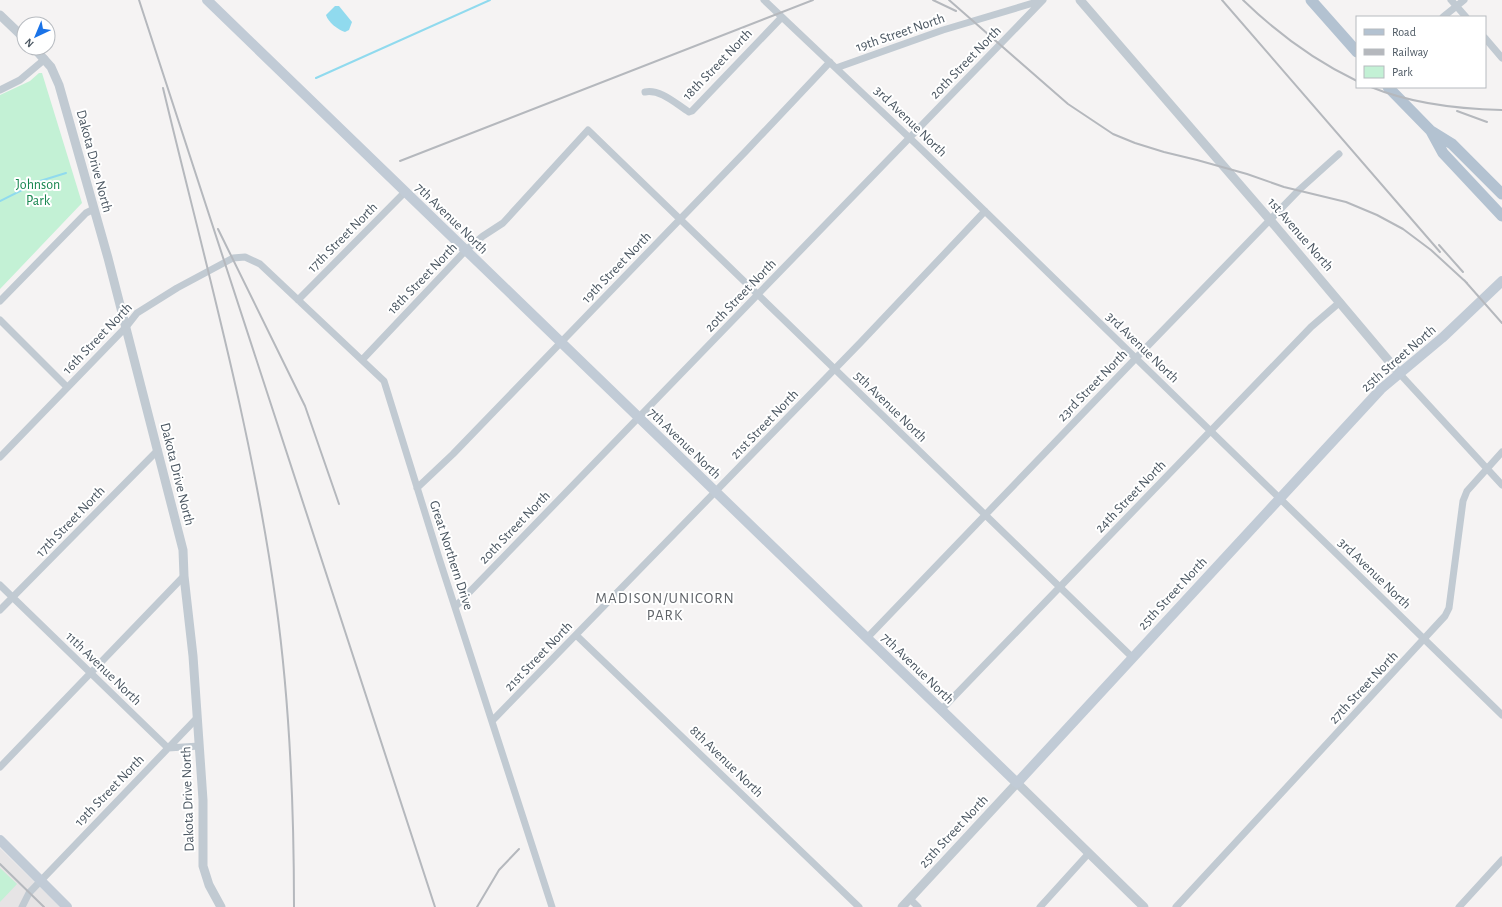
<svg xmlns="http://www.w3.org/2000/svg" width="1502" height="907" font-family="'Alegreya Sans',sans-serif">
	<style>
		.education { fill: #e6e4e5 }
		.green { fill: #c3f1d5 }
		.water { fill: #90daee }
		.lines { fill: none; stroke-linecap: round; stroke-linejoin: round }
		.stream { stroke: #90daee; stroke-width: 2 }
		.minor { stroke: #c1cad2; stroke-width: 7 }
		.tertiary { stroke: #c1cad2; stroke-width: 9 }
		.secondary { stroke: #c1cbd6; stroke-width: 10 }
		.primary { stroke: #b3c2d1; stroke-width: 11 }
		.rail { stroke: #b5b8bd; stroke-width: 2 }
		.labels { text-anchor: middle; stroke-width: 4; stroke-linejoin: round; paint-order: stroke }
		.street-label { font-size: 14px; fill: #4a5661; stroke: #fff }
		.park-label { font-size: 14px; fill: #17864f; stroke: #fff }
		.neighbourhood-label { font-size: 15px; letter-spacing: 1px; fill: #5f6368; stroke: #fff }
	</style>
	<rect width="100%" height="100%" fill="#f5f3f3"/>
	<path class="education" d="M 0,848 L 60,907 L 0,907 Z"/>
	<path class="green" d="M 39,73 L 42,73 L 82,203 L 0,289 L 0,95 L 30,81 Z
		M 0,868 L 17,884 L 0,902 Z"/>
	<path class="water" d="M 335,6 L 339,6 L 352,22 L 349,30 L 345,32 C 338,30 328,22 326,15 Z"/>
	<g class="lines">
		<path class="stream" d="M 316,78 L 490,0
			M 0,201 L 40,181 L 66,173"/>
		<path class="minor" d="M 764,0 L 916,144 L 1502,715
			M 1451,0 L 1466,17
			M 1443,17 L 1464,0
			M 1485,38 L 1502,58
			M 836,68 L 943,30 L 1040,1
			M 0,90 L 20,80 L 45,59
			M 645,92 C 661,89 676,104 689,112 L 692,111 L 782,17
			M 298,300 L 405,192
			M 0,301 L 86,213 L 94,209
			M 0,320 L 67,387
			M 362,360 L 466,250 L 483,236 L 503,223 L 588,130 L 1132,657
			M 1399,373 L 1502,485
			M 0,457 L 126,327 L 137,313 L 177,288 L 233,258 L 245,257 L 260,264 L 384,381 L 439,558 L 552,907
			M 417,488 L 453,454 L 746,151 L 830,62
			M 0,585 L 168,748 L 199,746
			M 455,607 L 1043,0
			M 0,610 L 158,450
			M 576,635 L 859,907
			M 867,638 L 1136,358 L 1299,190 L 1339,154
			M 941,710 L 1311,327 L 1340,302
			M 492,721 L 861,342 L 985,211
			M 0,767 L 184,576
			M 910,899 L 918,907
			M 22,907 L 29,893 L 197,718
			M 1040,907 L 1089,853
			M 1176,907 L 1445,616 L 1449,608 L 1463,501 L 1467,491 L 1502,452
			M 1459,907 L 1502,860"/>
		<path class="tertiary" d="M 1080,0 L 1271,221 L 1399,373
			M 0,15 L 24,38
			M 34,48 L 51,67 L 59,85 L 108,258 L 183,550 L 184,576 L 193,656 L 203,800 L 203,866 L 209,885 L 221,907
			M 902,907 L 1017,783 L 1144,907"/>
		<path class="secondary" d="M 207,0 L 1017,783 L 1381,389 L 1442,338 L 1502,281
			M 0,840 L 67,907"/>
		<path class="primary" d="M 1311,0 L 1357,52
			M 1388,87 L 1431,131 L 1452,144 L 1502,194
			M 1431,131 L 1443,153 L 1502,216"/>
		<path class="rail" d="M 139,0 L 435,907
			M 933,0 L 956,11
			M 949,0 L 1068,104 L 1113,134 L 1135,143 L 1164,152 L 1197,160 L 1247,174 L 1284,187 L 1346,202 L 1377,215 L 1403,229 L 1431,250 L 1467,283
			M 1222,0 L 1440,252
			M 1243,0 C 1277,33 1315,61 1357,81
			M 1371,87 C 1412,104 1458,109 1502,110
			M 163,88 C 204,259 252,428 276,603 C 290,704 294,805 294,907
			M 1457,111 L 1487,122
			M 400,161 L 813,0
			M 218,229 L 305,406 L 339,504
			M 1439,245 L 1463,272
			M 1464,280 L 1502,323
			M 0,864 L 44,907
			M 477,907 L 499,870 L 519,849"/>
	</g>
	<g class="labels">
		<g class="street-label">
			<text transform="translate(900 32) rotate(-19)" y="5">19th Street North</text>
			<text transform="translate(965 62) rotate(-46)" y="5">20th Street North</text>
			<text transform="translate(717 64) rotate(-46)" y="5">18th Street North</text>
			<text transform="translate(911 121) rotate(44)" y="5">3rd Avenue North</text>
			<text transform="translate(95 161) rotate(75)" y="5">Dakota Drive North</text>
			<text transform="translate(452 218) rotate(44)" y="5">7th Avenue North</text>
			<text transform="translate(1301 234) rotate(49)" y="5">1st Avenue North</text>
			<text transform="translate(342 237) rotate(-45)" y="5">17th Street North</text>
			<text transform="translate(616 267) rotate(-46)" y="5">19th Street North</text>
			<text transform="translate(422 278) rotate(-46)" y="5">18th Street North</text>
			<text transform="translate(740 295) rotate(-46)" y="5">20th Street North</text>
			<text transform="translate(97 338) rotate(-46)" y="5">16th Street North</text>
			<text transform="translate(1143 347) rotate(44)" y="5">3rd Avenue North</text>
			<text transform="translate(1398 358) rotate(-41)" y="5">25th Street North</text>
			<text transform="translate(1092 385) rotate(-46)" y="5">23rd Street North</text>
			<text transform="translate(891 406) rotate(44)" y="5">5th Avenue North</text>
			<text transform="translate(764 424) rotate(-46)" y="5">21st Street North</text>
			<text transform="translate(685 443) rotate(44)" y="5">7th Avenue North</text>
			<text transform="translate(178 474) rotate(76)" y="5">Dakota Drive North</text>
			<text transform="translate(1130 496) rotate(-46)" y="5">24th Street North</text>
			<text transform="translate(70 521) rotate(-46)" y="5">17th Street North</text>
			<text transform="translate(514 527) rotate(-46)" y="5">20th Street North</text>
			<text transform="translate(452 555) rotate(72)" y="5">Great Northern Drive</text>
			<text transform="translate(1375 573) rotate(44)" y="5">3rd Avenue North</text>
			<text transform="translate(1172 593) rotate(-47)" y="5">25th Street North</text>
			<text transform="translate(538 656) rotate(-46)" y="5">21st Street North</text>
			<text transform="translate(104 668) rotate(44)" y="5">11th Avenue North</text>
			<text transform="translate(918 668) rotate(44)" y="5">7th Avenue North</text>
			<text transform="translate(1363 687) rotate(-47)" y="5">27th Street North</text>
			<text transform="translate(727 761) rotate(44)" y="5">8th Avenue North</text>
			<text transform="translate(109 790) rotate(-46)" y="5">19th Street North</text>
			<text transform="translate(187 799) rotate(-92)" y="5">Dakota Drive North</text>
			<text transform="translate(953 831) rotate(-47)" y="5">25th Street North</text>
		</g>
		<g class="park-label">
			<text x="38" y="189">Johnson<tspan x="38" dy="16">Park</tspan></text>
		</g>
		<g class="neighbourhood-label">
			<text x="665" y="603">MADISON/UNICORN<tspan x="665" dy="17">PARK</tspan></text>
		</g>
	</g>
	<rect x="1356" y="16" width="130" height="72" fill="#ffffff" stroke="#b7bbc0"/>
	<rect x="1364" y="29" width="20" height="6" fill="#b3c2d1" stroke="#b7bbc0"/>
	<text x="1392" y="36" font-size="12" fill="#4a5661">Road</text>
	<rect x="1364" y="49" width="20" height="6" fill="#b5b8bd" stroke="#b7bbc0"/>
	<text x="1392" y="56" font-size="12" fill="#4a5661">Railway</text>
	<rect x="1364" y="66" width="20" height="12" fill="#c3f1d5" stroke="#b7bbc0"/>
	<text x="1392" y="76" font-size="12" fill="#4a5661">Park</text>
	<g transform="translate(36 36) rotate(224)"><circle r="19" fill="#ffffff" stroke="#b7bbc0"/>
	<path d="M0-3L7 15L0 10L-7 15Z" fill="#1a73e8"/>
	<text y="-6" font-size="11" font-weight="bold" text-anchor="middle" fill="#4a5661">N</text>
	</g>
</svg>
